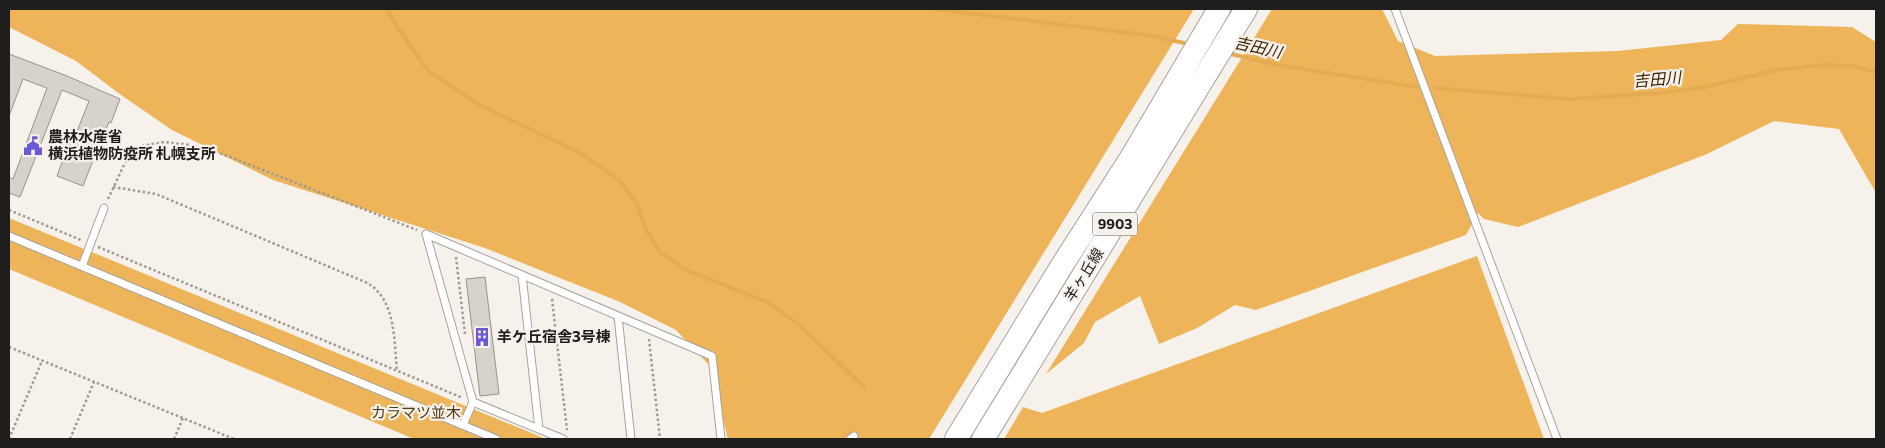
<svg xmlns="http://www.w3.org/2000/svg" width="1885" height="448" font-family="Commissioner,'Noto Sans JP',sans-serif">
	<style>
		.forest { fill: #edb459 }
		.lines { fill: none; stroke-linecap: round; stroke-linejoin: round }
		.stream { stroke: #e4ac50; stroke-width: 4 }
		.building { fill: #d7d2cb; stroke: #97928c }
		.lane-casing { stroke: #a7a29c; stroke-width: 9 }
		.primary-casing { stroke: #a7a29c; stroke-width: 24 }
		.path { stroke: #9e9a95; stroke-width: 2.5; stroke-dasharray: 2.5 2.5; stroke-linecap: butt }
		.lane { stroke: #fff; stroke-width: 7 }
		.primary { stroke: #fff; stroke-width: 22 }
		.labels { text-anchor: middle; stroke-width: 4.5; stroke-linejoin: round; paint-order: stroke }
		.shield { fill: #f6f1ea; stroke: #605d5a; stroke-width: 1 }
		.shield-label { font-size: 14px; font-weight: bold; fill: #201e1c }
		.poi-label { font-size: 15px; font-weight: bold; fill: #201e1c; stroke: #f6f1ea; text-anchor: start }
		.street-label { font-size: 15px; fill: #201e1c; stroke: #f6f1ea }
		.park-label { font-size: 15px; fill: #4f3812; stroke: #f6f1ea }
		.water-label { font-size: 16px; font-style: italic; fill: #3b2500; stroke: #f6f1ea }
	</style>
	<rect width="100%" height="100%" fill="#f6f1ea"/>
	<path class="forest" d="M 9,9 L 1194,9 L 929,439 L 728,439 L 709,365 L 676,330 L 620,302 L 485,248 L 273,180 L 172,130 L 121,95 L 76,61 L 9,27 Z
		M 1272,9 L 1382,9 L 1398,41 L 1435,56 L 1618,51 L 1721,40 L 1738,24 L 1852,27 L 1876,42 L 1876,193 L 1839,129 L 1774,121 L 1707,154 L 1518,227 L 1484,219 L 1478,213 L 1466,235 L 1256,310 L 1235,305 L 1197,328 L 1159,344 L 1140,296 L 1095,322 L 1084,343 L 1046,374 Z
		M 9,218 L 546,439 L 414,439 L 9,269 Z
		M 1477,256 L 1544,439 L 1004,439 L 1023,407 L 1042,413 Z"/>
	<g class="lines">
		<path class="stream" d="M 387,9 L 391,17 L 412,49 L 429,71 L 476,103 L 584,155 L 622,183 L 637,204 L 646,230 L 660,252 L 684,269 L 769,303 L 799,325 L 864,387
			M 934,9 L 1147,35 L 1184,43
			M 1227,53 L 1278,65 L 1417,87
			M 1436,88 L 1569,99 L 1661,93 L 1706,87 L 1776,70 L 1825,65 L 1854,66 L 1876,72"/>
	</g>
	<path class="building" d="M 9,54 L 67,76 L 120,99 L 111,123 L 109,122 L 100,143 L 83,186 L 57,176 L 73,133 L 76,134 L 89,101 L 62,90 L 20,197 L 9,193 L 9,177 L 13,179 L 47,88 L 23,79 L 9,116 Z
		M 485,277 L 499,394 L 480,396 L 466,279 Z"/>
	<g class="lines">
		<g class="lane-casing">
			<path id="lane" d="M 1395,9 L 1557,439
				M 9,236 L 496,439
				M 82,266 L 104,208
				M 522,275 L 539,429
				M 618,316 L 631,439
				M 473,402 L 563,439
				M 463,425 L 473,402 L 426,234 L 712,356 L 721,439
				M 850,439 L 854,436"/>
		</g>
		<g class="primary-casing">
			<path id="primary" d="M 956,439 L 1061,267 L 1129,161 L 1219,9
				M 983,439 L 1246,9"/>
		</g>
		<path class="path" d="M 113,187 L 156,194 L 351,276 C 358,279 366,282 372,286 C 396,305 394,342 397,370
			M 108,199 L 124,165 L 136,147 L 164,142 L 190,145 L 222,154 L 417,230
			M 9,210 L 81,240
			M 98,247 L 463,398
			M 456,257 L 465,334
			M 552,299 L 567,430
			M 649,339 L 660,439
			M 9,347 L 234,439
			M 9,439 L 42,361
			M 70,439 L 94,382
			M 174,439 L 183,418"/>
		<use href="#lane" class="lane"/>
		<use href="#primary" class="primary"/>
	</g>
	<defs>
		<g id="civic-bare" transform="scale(1.5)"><path d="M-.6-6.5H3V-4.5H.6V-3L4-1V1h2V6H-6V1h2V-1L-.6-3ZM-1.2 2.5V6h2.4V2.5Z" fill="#6a5ad3" stroke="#f6f1ea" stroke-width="2.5" paint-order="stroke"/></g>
		<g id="building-bare" transform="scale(1.5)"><path d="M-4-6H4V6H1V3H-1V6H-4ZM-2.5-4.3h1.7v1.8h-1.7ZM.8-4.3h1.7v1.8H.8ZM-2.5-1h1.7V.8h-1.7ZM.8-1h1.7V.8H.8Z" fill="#6a5ad3" stroke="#f6f1ea" stroke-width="2.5" paint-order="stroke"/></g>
	</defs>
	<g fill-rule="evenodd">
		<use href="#civic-bare" x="33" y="146"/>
		<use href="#building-bare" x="482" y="337"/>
	</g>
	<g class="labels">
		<rect class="shield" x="1092.5" y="212.5" width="45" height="23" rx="4"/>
		<g class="shield-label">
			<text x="1115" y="229">9903</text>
		</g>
		<g class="poi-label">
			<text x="48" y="142">農林水産省<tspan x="48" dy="17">横浜植物防疫所 札幌支所</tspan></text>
			<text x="497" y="342">羊ケ丘宿舎3号棟</text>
		</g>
		<g class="street-label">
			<text transform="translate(1084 275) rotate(-58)" y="5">羊ヶ丘線</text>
		</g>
		<g class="park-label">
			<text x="416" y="418">カラマツ並木</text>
		</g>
		<g class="water-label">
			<text transform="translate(1258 47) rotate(13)" y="6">吉田川</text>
			<text transform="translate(1657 79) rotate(-5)" y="6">吉田川</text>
		</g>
	</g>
	<rect width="1885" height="448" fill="none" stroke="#201e1c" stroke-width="20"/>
</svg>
